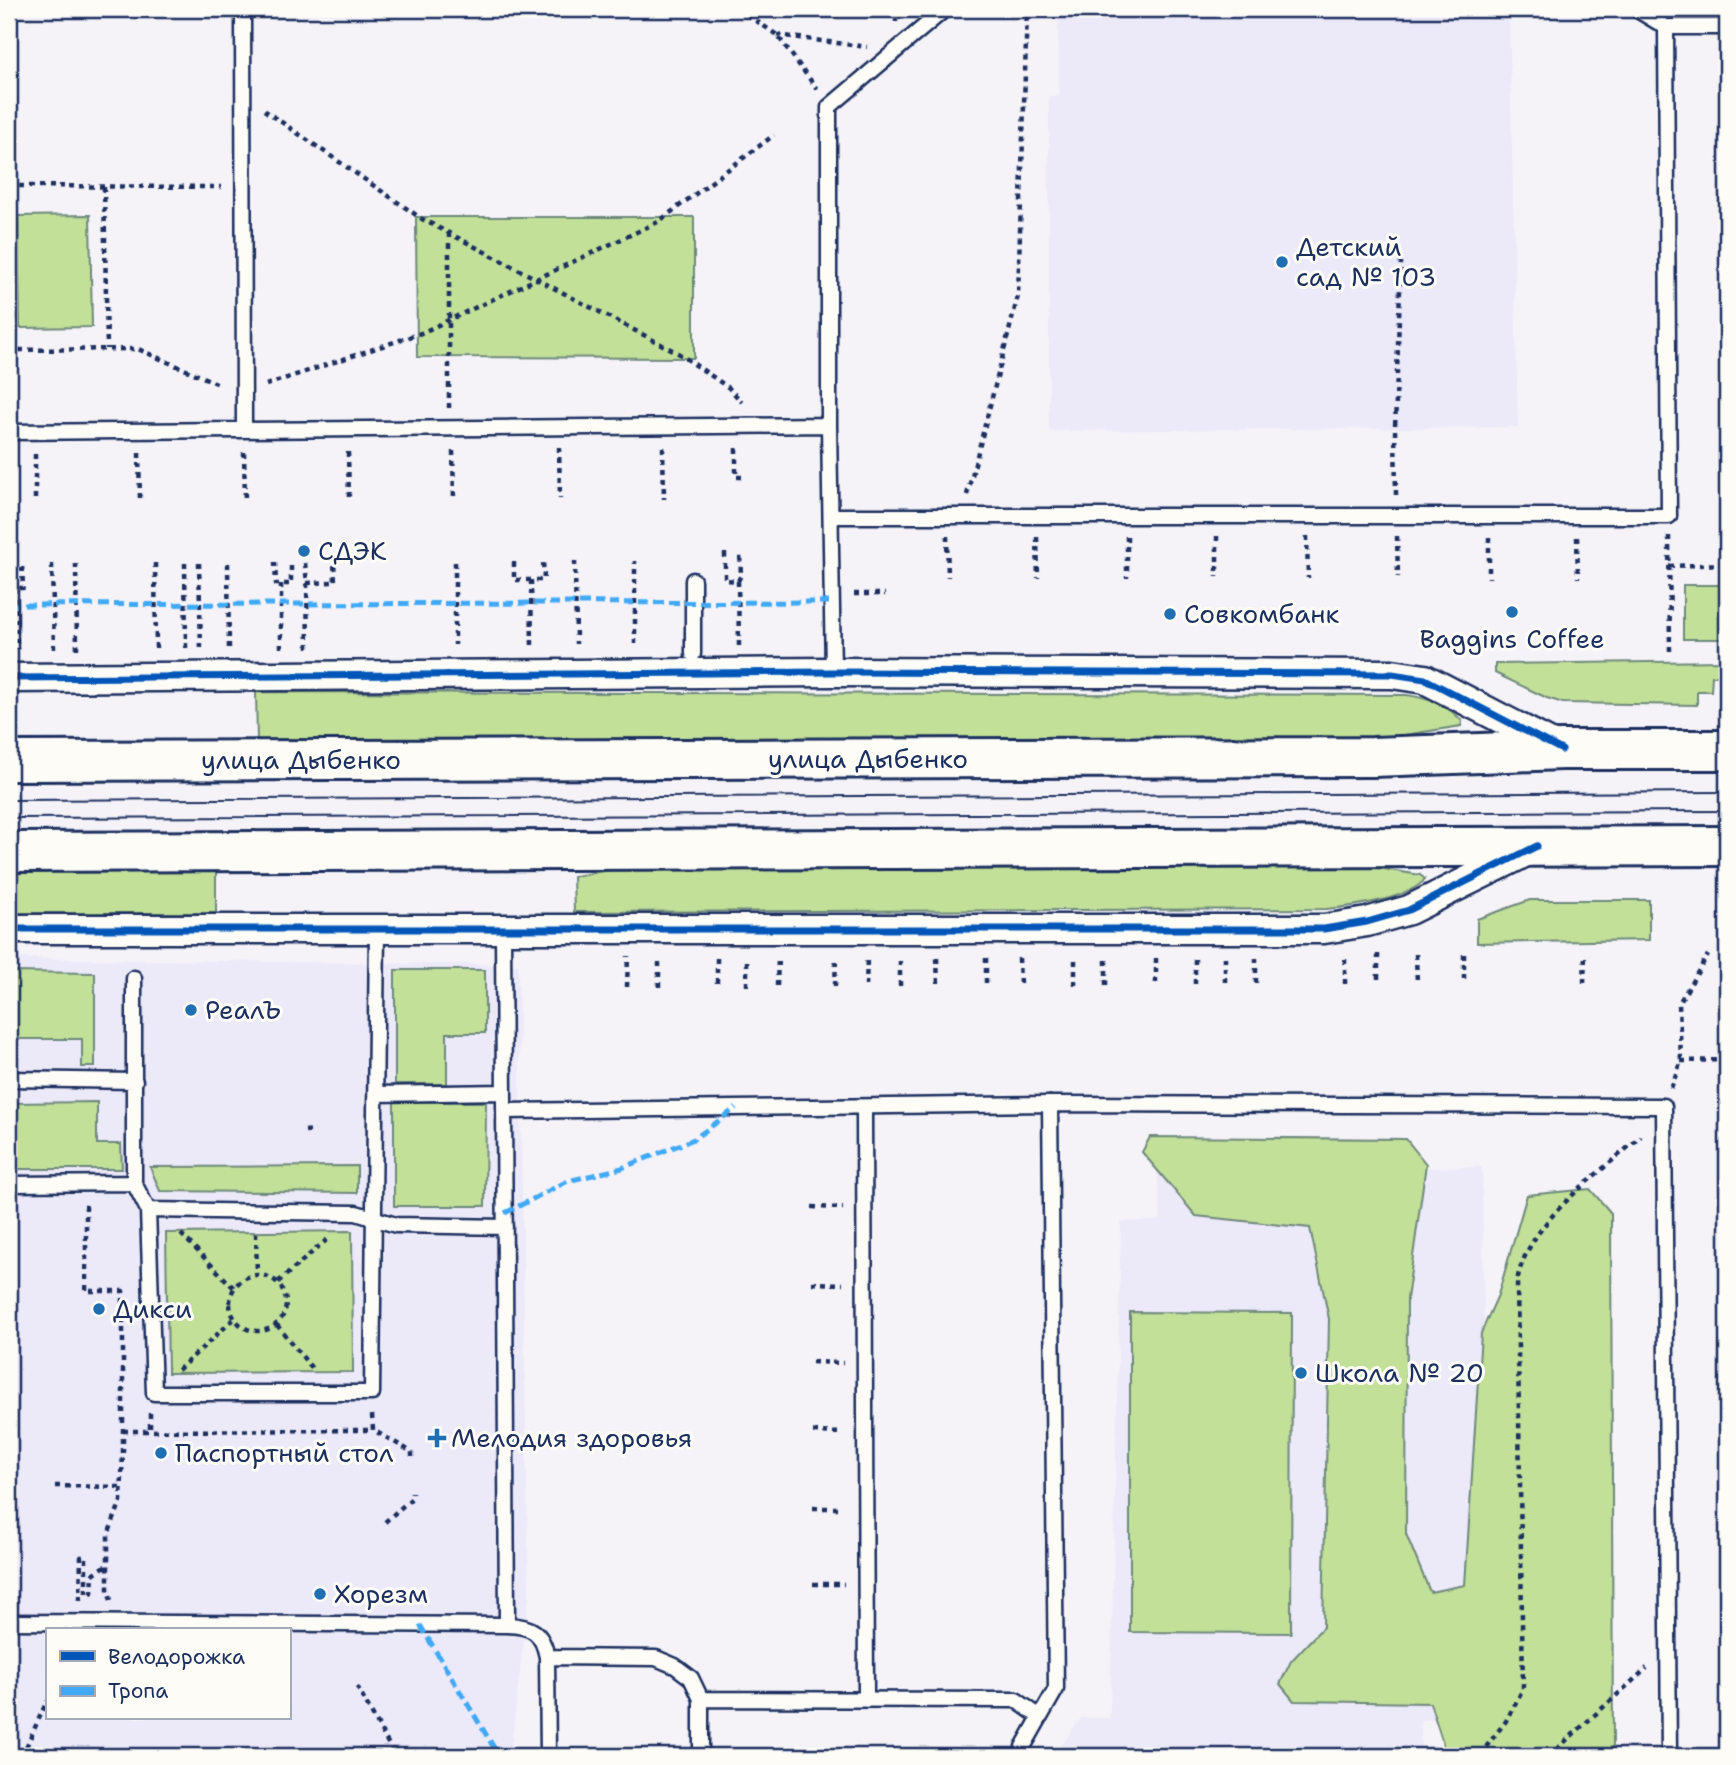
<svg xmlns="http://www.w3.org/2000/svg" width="1736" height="1765" font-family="'Shantell Sans',sans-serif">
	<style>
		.built { fill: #ece9f9; fill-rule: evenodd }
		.green { fill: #c2e098; stroke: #6e887b; stroke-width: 2 }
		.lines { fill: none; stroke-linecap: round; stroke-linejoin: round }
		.service-casing { stroke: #1b2f5e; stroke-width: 19 }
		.minor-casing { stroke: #1b2f5e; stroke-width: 33 }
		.secondary-casing { stroke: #1b2f5e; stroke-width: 44 }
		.path { stroke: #1b2f5e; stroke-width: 4.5; stroke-dasharray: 5 5; stroke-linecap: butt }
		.service { stroke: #fdfcf7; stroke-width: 14 }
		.minor { stroke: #fdfcf7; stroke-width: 28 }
		.secondary { stroke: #fdfcf7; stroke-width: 38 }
		.tram { stroke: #1b2f5e; stroke-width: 2 }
		.quiet { stroke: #3fa9f5; stroke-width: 5; stroke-dasharray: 10 5; stroke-linecap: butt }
		.cycleway-casing { stroke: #fdfcf7; stroke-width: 11 }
		.cycleway { stroke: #0057b8; stroke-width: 7 }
		.poi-dot { fill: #1f6fb2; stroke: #fdfcf7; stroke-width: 2.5 }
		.labels { text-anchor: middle; stroke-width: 6; stroke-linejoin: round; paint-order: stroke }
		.poi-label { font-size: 26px; fill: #1b2f5e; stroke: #fdfcf7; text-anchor: start }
		.street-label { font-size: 26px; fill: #1b2f5e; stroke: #fdfcf7 }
	</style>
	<rect width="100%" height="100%" fill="#f5f3f8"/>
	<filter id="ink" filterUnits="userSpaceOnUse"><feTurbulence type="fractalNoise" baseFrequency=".0143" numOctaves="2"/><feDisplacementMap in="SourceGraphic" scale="14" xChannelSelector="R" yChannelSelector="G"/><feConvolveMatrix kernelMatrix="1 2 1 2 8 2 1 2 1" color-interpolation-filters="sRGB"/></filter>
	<g filter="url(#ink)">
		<path class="built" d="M 1058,9 L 1509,10 L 1518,427 L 1049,431 L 1049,96 L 1059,96 Z
			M 9,958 L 518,965 L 529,1595 L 510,1756 L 9,1756 ZM 47,1630 L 289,1630 L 289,1718 L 47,1718 Z
			M 1482,1167 L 1489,1715 L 1421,1720 L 1421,1756 L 1054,1756 L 1081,1718 L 1110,1718 L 1121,1222 L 1161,1220 L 1157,1171 Z"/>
		<path class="green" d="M 90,215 L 92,327 L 20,328 L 18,216 Z
			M 416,217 L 694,217 L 694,358 L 417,357 Z
			M 1683,585 L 1727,585 L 1727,639 L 1683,639 Z
			M 1726,661 L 1726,676 L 1712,676 L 1711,691 L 1697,691 L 1697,705 L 1563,703 L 1547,698 L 1495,673 L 1495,664 Z
			M 256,692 L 1407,695 C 1427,698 1448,705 1462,721 L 1461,726 L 1373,740 L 257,740 Z
			M 1335,861 L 1420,875 L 1425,879 C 1410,899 1350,907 1326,909 L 574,912 L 573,876 L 650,864 Z
			M 9,867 L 216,867 L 216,913 L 9,913 Z
			M 1530,900 L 1649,900 L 1649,940 L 1477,943 L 1477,919 Z
			M 395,970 L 485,970 L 485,1033 L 447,1033 L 447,1084 L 395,1084 Z
			M 9,972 L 95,973 L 95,1067 L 82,1067 L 82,1039 L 9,1039 Z
			M 97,1102 L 97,1144 L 121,1144 L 122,1169 L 9,1169 L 9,1103 Z
			M 394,1102 L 486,1102 L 485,1206 L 394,1206 Z
			M 1150,1137 L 1406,1139 L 1426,1164 L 1407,1299 L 1406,1534 L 1430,1592 L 1465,1585 L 1481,1333 L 1498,1295 L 1527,1195 L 1590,1189 L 1611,1213 L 1613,1756 L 1443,1756 L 1443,1743 L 1430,1703 L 1294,1701 L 1280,1684 L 1291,1661 L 1323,1627 L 1329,1319 L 1310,1228 L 1196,1216 L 1142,1152 Z
			M 357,1166 L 357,1193 L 160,1191 L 150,1167 Z
			M 352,1231 L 353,1372 L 168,1373 L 166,1233 Z
			M 1130,1312 L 1292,1313 L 1291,1633 L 1130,1632 Z"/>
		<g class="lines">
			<g class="service-casing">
				<path id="service" d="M 243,9 L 244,430
					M 1636,9 L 1666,27 L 1727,27
					M 9,432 L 829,425
					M 831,516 L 1669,516 L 1666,27
					M 693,580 L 693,654
					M 833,672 L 829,425 L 829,107 L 945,9
					M 503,929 L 507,1625 C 532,1626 542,1632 547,1657 L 548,1756
					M 134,978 L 134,1183 L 148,1210 L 154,1393 L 372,1393 L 377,929
					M 9,1079 L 135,1081
					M 376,1094 L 504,1092
					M 864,1107 L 866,1700
					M 505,1111 L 1050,1104 L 1664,1106 L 1669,1756
					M 9,1184 L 134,1183
					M 148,1210 L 356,1213 L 396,1225 L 505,1227
					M 9,1622 L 507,1625
					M 547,1657 L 656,1658 L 675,1666 L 691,1678 L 701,1699 L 701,1756
					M 701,1699 L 1016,1700 L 1040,1717
					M 1023,1756 L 1023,1747 L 1056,1689 L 1050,1104"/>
			</g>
			<g class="minor-casing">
				<path id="minor" d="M 9,678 L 833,672 L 1392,674 L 1425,679 L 1560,749
					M 9,929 L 1324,929 L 1367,922 L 1409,910 L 1530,850"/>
			</g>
			<g class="secondary-casing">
				<path id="secondary" d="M 9,761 L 1373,757 L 1562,750 L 1727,750
					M 9,852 L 1727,846"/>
			</g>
			<path class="path" d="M 739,9 L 777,35 L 817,89
				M 896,9 L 896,22
				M 777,35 L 867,47
				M 264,110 L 422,219 L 678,353 L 729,388 L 742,402
				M 9,186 L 221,187
				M 104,187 L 107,349
				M 449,233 L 449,408
				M 9,350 L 138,349 L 221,385
				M 266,385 L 421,333 L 658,222 L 774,135
				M 559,447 L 560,499
				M 663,447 L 664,499
				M 736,448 L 736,477 L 745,477
				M 453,451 L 454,499
				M 244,452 L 245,501
				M 348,452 L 349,500
				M 139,453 L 140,501
				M 35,454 L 35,502
				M 967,495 L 1018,296 L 1027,9
				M 1396,495 L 1395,428 L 1401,262
				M 947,536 L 948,577
				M 1127,536 L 1127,578
				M 1217,536 L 1217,577
				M 1307,536 L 1308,578
				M 1397,536 L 1398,577
				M 1669,536 L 1670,654
				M 1037,537 L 1038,578
				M 1489,537 L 1489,578
				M 1577,537 L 1578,578
				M 725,553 L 725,580 L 738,581 L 741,575 L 740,553
				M 575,561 L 576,644
				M 275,562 L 276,584 L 291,584 L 291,562
				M 455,562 L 455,645
				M 514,562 L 514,580 L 544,580 L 543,561
				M 155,563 L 156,650
				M 185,563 L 186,650
				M 199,563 L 201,650
				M 228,563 L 229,650
				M 305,563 L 307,583 L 335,582 L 334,562
				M 52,564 L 54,650
				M 76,564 L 77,650
				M 1669,566 L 1727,564
				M 531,580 L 532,647
				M 738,581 L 739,646
				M 307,583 L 308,648
				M 281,584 L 281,648
				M 9,588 L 23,588 L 22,564
				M 15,588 L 17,649
				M 854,594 L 885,594
				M 635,644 L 635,561
				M 1378,954 L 1378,984
				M 1416,954 L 1417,984
				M 1464,954 L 1464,983
				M 1225,957 L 1225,984
				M 717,958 L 717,986
				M 937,958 L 938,985
				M 986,958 L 986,986
				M 1019,958 L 1020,985
				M 1156,958 L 1156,985
				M 1256,958 L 1256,984
				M 1195,959 L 1195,985
				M 1584,983 L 1585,954
				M 1345,984 L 1345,954
				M 1075,985 L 1075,958
				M 1106,985 L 1106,958
				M 747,986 L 747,956
				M 777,986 L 778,958
				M 835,986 L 836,958
				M 866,986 L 867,958
				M 900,986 L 900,958
				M 627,987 L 628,956
				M 659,987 L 659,958
				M 1681,1061 L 1727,1060
				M 1671,1088 L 1681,1061 L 1679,1003 L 1708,955
				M 305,1131 L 315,1130
				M 84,1207 L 86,1207 L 86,1291 L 123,1291 L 123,1450 L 121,1501 L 108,1535 L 108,1591 L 111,1600
				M 812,1207 L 843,1208
				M 256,1233 L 257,1275
				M 181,1234 L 234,1288
				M230 1303a28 28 0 1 1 56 0a28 28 0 1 1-56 0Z
				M 278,1282 L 330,1237
				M 812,1283 L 843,1284
				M 277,1325 L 314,1371
				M 812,1362 L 843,1363
				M 178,1370 L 234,1319
				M 150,1413 L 150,1431
				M 372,1415 L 373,1430 L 412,1452 L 412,1457
				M 123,1431 L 373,1430
				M 813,1432 L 843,1433
				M 55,1486 L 122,1487
				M 813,1508 L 843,1508
				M 385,1522 L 412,1498 L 412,1492
				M 813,1584 L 844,1584
				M 80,1600 L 81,1557 L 86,1556 L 86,1593 L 92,1593 L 93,1574 L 107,1565
				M 357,1687 L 395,1756
				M 22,1756 L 47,1701
				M 1482,1756 L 1483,1751 L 1506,1721 L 1523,1689 L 1517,1282 C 1527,1221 1597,1176 1641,1136
				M 1549,1756 L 1647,1668"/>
			<use href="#service" class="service"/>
			<use href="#minor" class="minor"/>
			<use href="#secondary" class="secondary"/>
			<path class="tram" d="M 9,800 L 1727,792
				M 9,818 L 1727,811"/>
			<path class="quiet" d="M 9,605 L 832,602
				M 505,1213 L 568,1181 L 622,1168 L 694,1139 L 736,1108
				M 420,1625 L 499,1756"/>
			<g class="cycleway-casing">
				<path id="cycleway" d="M 9,678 L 833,672 L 1392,674 L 1425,679 L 1562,750
					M 9,929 L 1324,929 L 1367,922 L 1409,910 L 1537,846"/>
			</g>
			<use href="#cycleway" class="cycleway"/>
		</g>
	</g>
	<g class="poi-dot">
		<circle cx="1282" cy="262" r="7"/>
		<circle cx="304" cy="551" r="7"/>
		<circle cx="1512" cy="612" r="7"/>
		<circle cx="1170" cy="614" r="7"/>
		<circle cx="191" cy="1010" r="7"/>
		<circle cx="99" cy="1309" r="7"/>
		<circle cx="1301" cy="1373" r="7"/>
		<path d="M433.5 1427.5h7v7h7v7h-7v7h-7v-7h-7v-7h7z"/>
		<circle cx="161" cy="1453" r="7"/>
		<circle cx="320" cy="1594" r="7"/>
	</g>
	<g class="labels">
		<g class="poi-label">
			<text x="1296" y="256">Детский<tspan x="1296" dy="30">сад № 103</tspan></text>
			<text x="318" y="560">СДЭК</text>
			<text x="1184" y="623">Совкомбанк</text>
			<text x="1512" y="648" text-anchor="middle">Baggins Coffee</text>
			<text x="205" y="1019">РеалЪ</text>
			<text x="113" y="1318">Дикси</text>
			<text x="1315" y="1382">Школа № 20</text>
			<text x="451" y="1447">Мелодия здоровья</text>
			<text x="175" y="1462">Паспортный стол</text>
			<text x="334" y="1603">Хорезм</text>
		</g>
		<g class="street-label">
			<text x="868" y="768">улица Дыбенко</text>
			<text x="301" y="769">улица Дыбенко</text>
		</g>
	</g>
	<rect width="1736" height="1765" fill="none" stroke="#fdfcf7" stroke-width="35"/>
	<rect x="18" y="18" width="1701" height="1730" fill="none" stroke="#1b2f5e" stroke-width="2.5" filter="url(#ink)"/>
	<rect x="46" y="1628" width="245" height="91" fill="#fdfcf7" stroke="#a3aaba" stroke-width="2"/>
	<rect x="60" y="1651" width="35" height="10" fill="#0057b8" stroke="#a3aaba" stroke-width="2"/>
	<text x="108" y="1664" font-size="21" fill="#1b2f5e">Велодорожка</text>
	<rect x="60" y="1686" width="35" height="10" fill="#3fa9f5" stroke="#a3aaba" stroke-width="2"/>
	<text x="108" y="1698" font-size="21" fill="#1b2f5e">Тропа</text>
</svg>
